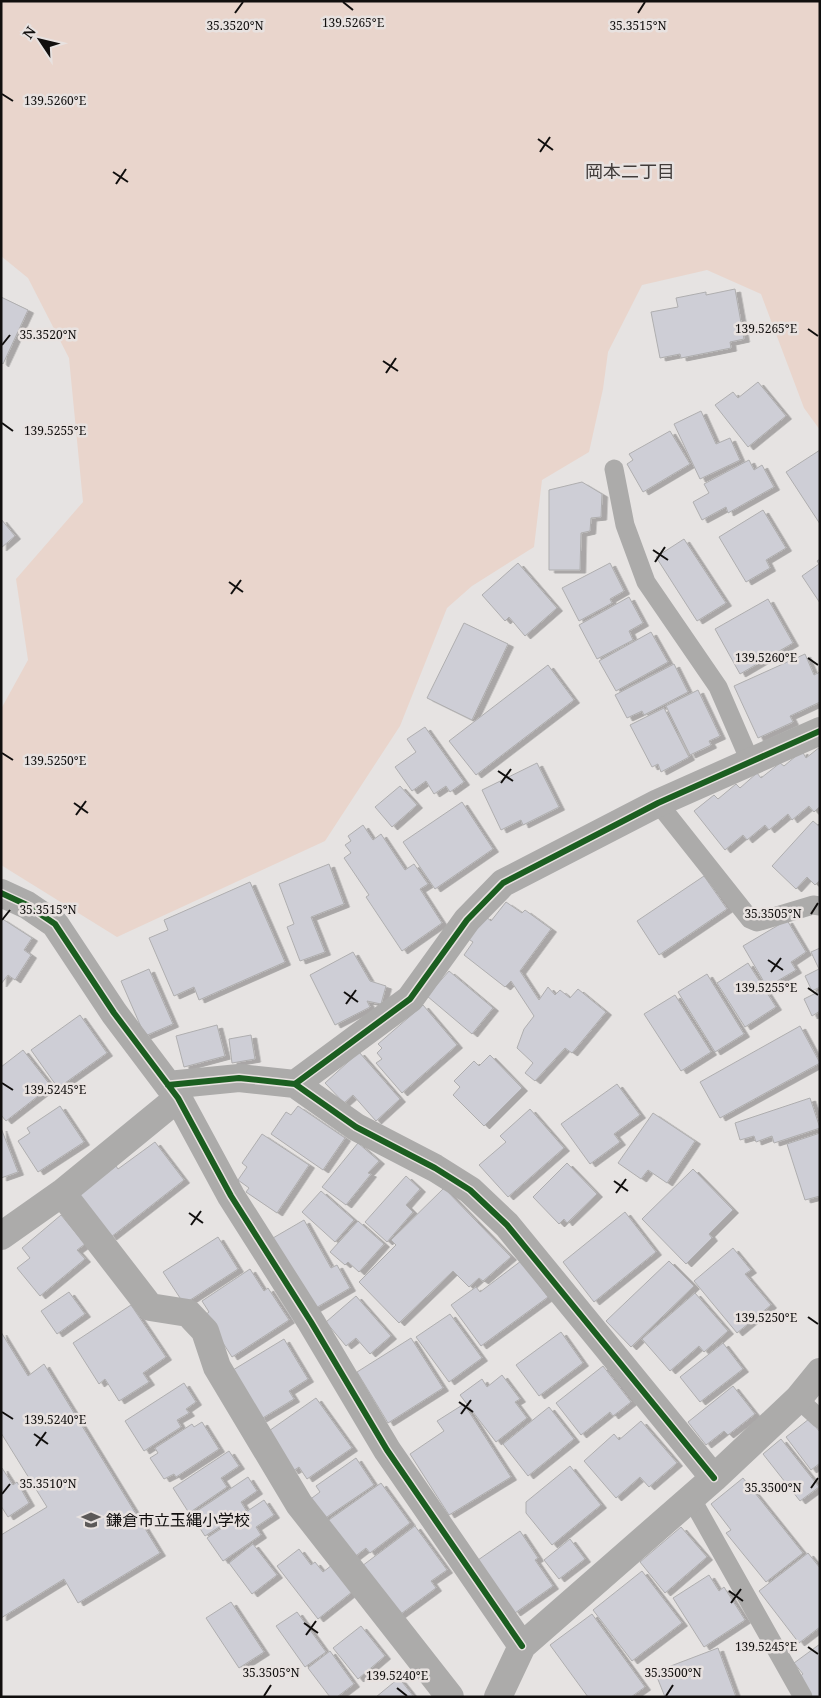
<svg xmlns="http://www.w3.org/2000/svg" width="821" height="1698" font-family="'Noto Serif','Noto Sans JP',serif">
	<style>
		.green { fill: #e9d5cc }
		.building { fill: #ceced6; stroke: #afaeaf; filter: url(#shadow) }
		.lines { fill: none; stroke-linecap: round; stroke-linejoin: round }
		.service { stroke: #acabaa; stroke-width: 19 }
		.minor { stroke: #acabaa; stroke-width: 28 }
		.cycleway-casing { stroke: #e8e2e0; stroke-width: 9 }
		.cycleway { stroke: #1b5e20; stroke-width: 6 }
		.ticks { fill: none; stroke: #110f0e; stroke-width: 2 }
		.labels { text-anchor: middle; stroke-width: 5; stroke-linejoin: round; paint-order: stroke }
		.poi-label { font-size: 16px; fill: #110f0e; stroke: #e8e2e0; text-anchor: start }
		.neighbourhood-label { font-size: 18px; fill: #413c3a; stroke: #e8e2e0 }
		.ticks-label { font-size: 12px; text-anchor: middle; fill: #110f0e; stroke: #e8e2e0; stroke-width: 5; stroke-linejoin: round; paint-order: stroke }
	</style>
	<defs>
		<filter id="shadow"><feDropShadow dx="5.5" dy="3" stdDeviation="0" flood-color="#0004"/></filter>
	</defs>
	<rect width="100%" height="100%" fill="#e6e3e2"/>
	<path class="green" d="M 1,1 L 820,1 L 820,430 L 804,408 L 761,294 L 707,270 L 642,285 L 608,352 L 603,389 L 589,452 L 542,480 L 534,547 L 472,586 L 447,608 L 400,726 L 325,841 L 117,937 L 1,865 L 1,709 L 28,660 L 16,579 L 83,502 L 69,358 L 28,278 L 1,256 Z"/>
	<path class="building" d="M 735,289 L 744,339 L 730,342 L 731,348 L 681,358 L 680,354 L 660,358 L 651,312 L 678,307 L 676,298 L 706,292 L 706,295 Z
		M 1,297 L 28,310 L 3,364 L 1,362 Z
		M 758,382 L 786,416 L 748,447 L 715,405 L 733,392 L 738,398 Z
		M 701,411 L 716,444 L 730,438 L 740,460 L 700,479 L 674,424 Z
		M 670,431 L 690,464 L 643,492 L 627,464 L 633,460 L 629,454 Z
		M 820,450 L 820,524 L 786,472 Z
		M 749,460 L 754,470 L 762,465 L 774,487 L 728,513 L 726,507 L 702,520 L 693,502 L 709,493 L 704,484 Z
		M 582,482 L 602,494 L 601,517 L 591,518 L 590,531 L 581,533 L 580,570 L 549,570 L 549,490 Z
		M 763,510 L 786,548 L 766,560 L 770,568 L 746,582 L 719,537 Z
		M 1,519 L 15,536 L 1,548 Z
		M 684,539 L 726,603 L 697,621 L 656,557 Z
		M 820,559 L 820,603 L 802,576 L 819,564 L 817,561 Z
		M 518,563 L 557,608 L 525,636 L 509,617 L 505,621 L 482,595 Z
		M 610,563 L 624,591 L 610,599 L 612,603 L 579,621 L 562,588 Z
		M 629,597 L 643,623 L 629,631 L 633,640 L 597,659 L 579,625 Z
		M 768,599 L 793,643 L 740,674 L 715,629 Z
		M 464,623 L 508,644 L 472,720 L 427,698 Z
		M 651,632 L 668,662 L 616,691 L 599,661 Z
		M 805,654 L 814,675 L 820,672 L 820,702 L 790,716 L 793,722 L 758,738 L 734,686 Z
		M 674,664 L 688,692 L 644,715 L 642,711 L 627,718 L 615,695 Z
		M 548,665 L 574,700 L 476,775 L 449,741 Z
		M 698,690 L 720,736 L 709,741 L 711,745 L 690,755 L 666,706 Z
		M 664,708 L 689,757 L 661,772 L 658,764 L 652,767 L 630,725 Z
		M 425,727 L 464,782 L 450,792 L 446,786 L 434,794 L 426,781 L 412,791 L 395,767 L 416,752 L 407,739 Z
		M 820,747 L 820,806 L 814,812 L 809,806 L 792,820 L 788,814 L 769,830 L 765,825 L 747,840 L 743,835 L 725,850 L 694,811 L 714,795 L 718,799 L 736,784 L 740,788 L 757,773 L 761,778 L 780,763 L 784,766 L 802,751 L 806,758 Z
		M 537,763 L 559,807 L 523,825 L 521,820 L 501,830 L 482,790 Z
		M 400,786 L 417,805 L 392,827 L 375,807 Z
		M 462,802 L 493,849 L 435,889 L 403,842 Z
		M 813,821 L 820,827 L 820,880 L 815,885 L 807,877 L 796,889 L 772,866 Z
		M 363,825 L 373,840 L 381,834 L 405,870 L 414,864 L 428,884 L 420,889 L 442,923 L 402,951 L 366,897 L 369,895 L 344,858 L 351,853 L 345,845 L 351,841 L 348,836 Z
		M 329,864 L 344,904 L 311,917 L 325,952 L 300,961 L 287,927 L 294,924 L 279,884 Z
		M 704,876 L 727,909 L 659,955 L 637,921 Z
		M 250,882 L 285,962 L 199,1000 L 194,987 L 174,996 L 149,938 L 168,930 L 164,920 Z
		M 506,902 L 522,913 L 525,910 L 551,929 L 520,971 L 539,1000 L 548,987 L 555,995 L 560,990 L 570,998 L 578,989 L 606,1012 L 572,1053 L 565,1048 L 535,1081 L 525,1073 L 533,1063 L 517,1048 L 524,1029 L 534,1016 L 511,981 L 505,987 L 464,955 L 473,942 L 467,938 L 485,916 L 491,921 Z
		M 1,918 L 32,938 L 24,950 L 31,955 L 15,980 L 8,975 L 1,984 Z
		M 787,920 L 806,952 L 791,962 L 796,970 L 767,987 L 743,946 Z
		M 820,948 L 820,987 L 812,991 L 805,976 L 819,969 L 811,952 Z
		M 353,952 L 370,981 L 386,986 L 381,1004 L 367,1001 L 370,1007 L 335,1025 L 310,975 Z
		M 748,963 L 776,1007 L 745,1027 L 717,983 Z
		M 149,969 L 173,1024 L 145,1036 L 121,981 Z
		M 449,971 L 493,1008 L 472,1034 L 427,996 Z
		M 707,974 L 744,1034 L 715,1052 L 678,992 Z
		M 820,991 L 820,1011 L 812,1016 L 804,999 Z
		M 675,995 L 711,1052 L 681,1071 L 644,1014 Z
		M 423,1005 L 457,1045 L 402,1093 L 376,1063 L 382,1059 L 377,1053 L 382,1048 L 378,1044 Z
		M 80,1015 L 107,1053 L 58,1088 L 31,1050 Z
		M 217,1025 L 225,1056 L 184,1067 L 176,1036 Z
		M 800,1026 L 820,1063 L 720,1118 L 700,1082 Z
		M 251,1035 L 255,1059 L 232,1063 L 229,1039 Z
		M 23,1050 L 51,1086 L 6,1121 L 1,1115 L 1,1067 Z
		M 359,1052 L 400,1099 L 376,1121 L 353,1095 L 344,1103 L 325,1083 Z
		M 490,1055 L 522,1088 L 484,1126 L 453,1095 L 460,1087 L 454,1081 L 474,1061 L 479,1066 Z
		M 617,1084 L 640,1115 L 614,1134 L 620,1142 L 590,1164 L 561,1124 Z
		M 810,1098 L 820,1128 L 774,1143 L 772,1136 L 756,1142 L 754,1136 L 740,1140 L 735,1123 Z
		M 60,1106 L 84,1142 L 38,1172 L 18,1141 L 30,1133 L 27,1128 Z
		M 298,1106 L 345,1138 L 323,1170 L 271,1134 L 286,1112 L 291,1115 Z
		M 530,1109 L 564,1148 L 508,1197 L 479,1165 L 506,1142 L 500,1136 Z
		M 653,1113 L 695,1141 L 667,1183 L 648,1170 L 641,1179 L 618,1163 Z
		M 1,1128 L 18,1172 L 1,1178 Z
		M 820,1133 L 820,1196 L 805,1200 L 787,1144 Z
		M 262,1134 L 309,1165 L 277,1213 L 246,1192 L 249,1188 L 238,1180 L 247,1167 L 242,1163 Z
		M 155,1142 L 184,1180 L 111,1237 L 79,1195 L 116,1166 L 118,1169 Z
		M 358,1143 L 379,1161 L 368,1173 L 371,1174 L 346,1205 L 322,1187 Z
		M 567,1163 L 597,1194 L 567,1223 L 564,1219 L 559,1224 L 533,1197 Z
		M 693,1169 L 733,1210 L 709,1234 L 712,1238 L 686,1264 L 642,1219 Z
		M 406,1176 L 420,1189 L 406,1205 L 413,1212 L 387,1242 L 365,1222 Z
		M 444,1188 L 511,1257 L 483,1281 L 479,1278 L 469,1287 L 453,1271 L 399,1323 L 359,1282 L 396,1245 L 391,1240 Z
		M 321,1191 L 354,1220 L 335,1242 L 302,1212 Z
		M 625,1212 L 656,1252 L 594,1302 L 563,1262 Z
		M 61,1215 L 85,1244 L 77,1250 L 85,1259 L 40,1296 L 17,1268 L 30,1258 L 22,1248 Z
		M 304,1220 L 331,1268 L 337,1265 L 350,1288 L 314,1309 L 273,1238 Z
		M 358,1221 L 384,1244 L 359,1272 L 348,1262 L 345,1265 L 330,1252 Z
		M 218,1237 L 238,1269 L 184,1304 L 163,1272 Z
		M 733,1248 L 751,1270 L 745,1274 L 771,1305 L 737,1333 L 694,1281 Z
		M 521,1261 L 548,1297 L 481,1346 L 451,1305 L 476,1287 L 480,1292 Z
		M 669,1261 L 694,1286 L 631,1347 L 606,1321 Z
		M 250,1269 L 264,1291 L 268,1288 L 289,1320 L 232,1357 L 205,1315 L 209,1312 L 202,1301 Z
		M 69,1292 L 85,1314 L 57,1334 L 41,1311 Z
		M 695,1293 L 728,1331 L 704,1352 L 699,1346 L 670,1371 L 642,1339 Z
		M 356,1296 L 391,1336 L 370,1354 L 356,1338 L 346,1346 L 326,1322 Z
		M 131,1305 L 166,1357 L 143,1373 L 149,1382 L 119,1401 L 105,1379 L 99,1384 L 73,1343 Z
		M 450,1314 L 482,1358 L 449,1382 L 416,1337 Z
		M 1,1332 L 28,1376 L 44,1364 L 160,1553 L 78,1603 L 64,1579 L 1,1618 L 1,1535 L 47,1507 L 1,1433 Z
		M 561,1332 L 583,1363 L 539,1396 L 516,1365 Z
		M 411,1338 L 443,1388 L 388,1423 L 357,1372 Z
		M 284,1339 L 308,1379 L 289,1391 L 294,1399 L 261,1419 L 233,1370 Z
		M 723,1343 L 743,1369 L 700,1402 L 680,1377 Z
		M 603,1366 L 631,1402 L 613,1416 L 610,1412 L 581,1435 L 556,1403 Z
		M 502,1375 L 520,1399 L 515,1402 L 527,1418 L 496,1442 L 460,1395 L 482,1379 L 487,1387 Z
		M 184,1383 L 196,1402 L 186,1409 L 189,1413 L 177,1420 L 181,1427 L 144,1451 L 125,1421 Z
		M 733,1386 L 755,1414 L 728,1435 L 724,1431 L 706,1445 L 688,1422 Z
		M 316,1398 L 352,1448 L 307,1479 L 299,1467 L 293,1471 L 266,1433 Z
		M 464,1404 L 511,1477 L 449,1515 L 410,1454 L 444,1431 L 437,1421 Z
		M 549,1407 L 574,1439 L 528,1476 L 503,1444 Z
		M 809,1419 L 820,1432 L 820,1463 L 811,1470 L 786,1437 Z
		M 641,1421 L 677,1463 L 649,1487 L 640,1477 L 616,1498 L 584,1461 L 614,1434 L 619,1440 Z
		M 202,1422 L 219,1449 L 176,1477 L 174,1474 L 164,1479 L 150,1458 L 158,1453 L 155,1448 L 192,1424 L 194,1427 Z
		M 781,1439 L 819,1487 L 800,1501 L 763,1454 Z
		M 229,1451 L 239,1466 L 221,1478 L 227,1487 L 189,1513 L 173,1488 Z
		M 356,1458 L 374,1485 L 321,1521 L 308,1501 L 320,1492 L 316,1486 Z
		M 570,1466 L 601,1505 L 552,1545 L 526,1513 L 526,1502 Z
		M 2,1468 L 13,1485 L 17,1482 L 29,1503 L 8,1517 L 1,1506 Z
		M 248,1477 L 257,1491 L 241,1502 L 246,1510 L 205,1536 L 191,1515 Z
		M 743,1478 L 803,1553 L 766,1582 L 726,1533 L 731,1530 L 711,1504 Z
		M 381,1483 L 410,1523 L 370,1553 L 366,1548 L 353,1558 L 326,1522 Z
		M 264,1500 L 274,1515 L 256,1527 L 261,1535 L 223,1561 L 207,1538 Z
		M 415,1526 L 447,1570 L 431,1581 L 436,1588 L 398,1616 L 362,1566 Z
		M 681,1527 L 707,1557 L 665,1593 L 640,1562 Z
		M 520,1531 L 538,1558 L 535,1560 L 553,1586 L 515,1613 L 478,1560 Z
		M 570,1539 L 585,1559 L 559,1579 L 544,1560 Z
		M 253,1544 L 277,1575 L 252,1594 L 229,1563 Z
		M 299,1549 L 311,1565 L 315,1562 L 323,1572 L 332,1565 L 352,1592 L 318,1619 L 277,1566 Z
		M 808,1553 L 820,1568 L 820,1627 L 799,1643 L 759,1591 Z
		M 642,1571 L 682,1623 L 632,1661 L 593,1610 Z
		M 709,1575 L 719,1591 L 724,1587 L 745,1620 L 704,1647 L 673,1598 Z
		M 231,1602 L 264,1652 L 239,1668 L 206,1618 Z
		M 297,1612 L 326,1652 L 305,1667 L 276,1626 Z
		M 592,1614 L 645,1687 L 631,1697 L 588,1697 L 550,1645 Z
		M 361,1626 L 385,1656 L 358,1679 L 333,1648 Z
		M 820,1644 L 820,1697 L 812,1697 L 798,1678 L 803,1674 L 794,1663 Z
		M 718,1648 L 736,1697 L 665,1697 L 655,1672 Z
		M 330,1651 L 354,1684 L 337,1697 L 330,1697 L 308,1668 Z
		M 399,1678 L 414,1697 L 376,1697 Z"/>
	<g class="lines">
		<path class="service" d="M 614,469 L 625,525 L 646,582 L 718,687 L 750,761
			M 658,803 L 750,919 L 757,922 L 813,905 L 820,906
			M 798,1399 L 820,1419
			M 691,1498 L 803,1697"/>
		<path class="minor" d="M 1,893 L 27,905 L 55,924 L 114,1013 L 178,1098 L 231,1196 L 311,1322 L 387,1450 L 522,1646
			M 295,1084 L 410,999 L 467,920 L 503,883 L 658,803 L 820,731
			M 168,1085 L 239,1078 L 295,1084 L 356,1127 L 435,1168 L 470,1190 L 507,1225 L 714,1478
			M 62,1193 L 150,1307 L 188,1313 L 205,1331 L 217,1367 L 299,1504 L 450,1697
			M 1,1236 L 62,1193 L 178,1098
			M 498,1697 L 522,1646 L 714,1478 L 798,1399 L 820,1372"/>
		<g class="cycleway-casing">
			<path id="cycleway" d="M 1,893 L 27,905 L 55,924 L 114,1013 L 178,1098 L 231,1196 L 311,1322 L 387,1450 L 522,1646
				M 295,1084 L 410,999 L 467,920 L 503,883 L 658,803 L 820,731
				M 168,1085 L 239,1078 L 295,1084 L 356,1127 L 435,1168 L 470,1190 L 507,1225 L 714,1478"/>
		</g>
		<use href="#cycleway" class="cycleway"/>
	</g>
	<path class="ticks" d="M 343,2 L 353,10M 235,13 L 243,2M 638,13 L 645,2M 2,94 L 13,101M 538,139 L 553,150M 540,152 L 550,137M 113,172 L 128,182M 116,184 L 126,169M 808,329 L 818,336M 2,345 L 10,335M 383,361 L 398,371M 386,373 L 396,358M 2,423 L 13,431M 653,550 L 668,560M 655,562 L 665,547M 229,582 L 243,592M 231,594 L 241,580M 808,658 L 818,665M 2,753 L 13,760M 498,771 L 513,781M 501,783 L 511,769M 74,803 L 88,813M 76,815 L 86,801M 811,914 L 818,903M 2,920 L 10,910M 768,960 L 783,970M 771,972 L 781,958M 808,988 L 818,995M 344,992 L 358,1002M 346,1004 L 356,990M 2,1083 L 13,1090M 614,1181 L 628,1191M 616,1193 L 626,1179M 189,1213 L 203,1223M 191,1225 L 201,1211M 808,1317 L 818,1324M 459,1402 L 473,1412M 2,1412 L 13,1419M 461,1414 L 471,1400M 34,1434 L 48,1444M 36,1446 L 46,1432M 811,1488 L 818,1478M 2,1494 L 10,1484M 729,1591 L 743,1601M 731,1603 L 741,1589M 304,1623 L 318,1633M 306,1635 L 316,1621M 808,1647 L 818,1654M 397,1688 L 407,1696M 264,1696 L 271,1685M 666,1696 L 673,1685"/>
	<defs>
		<g id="school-bare" transform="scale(1.5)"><path d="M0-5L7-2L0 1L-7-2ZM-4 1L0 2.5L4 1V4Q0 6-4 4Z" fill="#5c5958" stroke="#e8e2e0" stroke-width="2.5" paint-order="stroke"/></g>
	</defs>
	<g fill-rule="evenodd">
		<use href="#school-bare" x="91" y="1520"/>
	</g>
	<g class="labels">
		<g class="poi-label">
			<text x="106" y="1526">鎌倉市立玉縄小学校</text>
		</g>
		<g class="neighbourhood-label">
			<text x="630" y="178">岡本二丁目</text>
		</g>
	</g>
	<g class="ticks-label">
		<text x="353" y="27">139.5265°E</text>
		<text x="235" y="30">35.3520°N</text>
		<text x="638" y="30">35.3515°N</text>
		<text x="55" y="105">139.5260°E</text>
		<text x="766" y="333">139.5265°E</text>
		<text x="48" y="339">35.3520°N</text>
		<text x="55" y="435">139.5255°E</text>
		<text x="766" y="662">139.5260°E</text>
		<text x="55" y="765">139.5250°E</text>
		<text x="48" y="914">35.3515°N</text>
		<text x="773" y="918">35.3505°N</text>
		<text x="766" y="992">139.5255°E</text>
		<text x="55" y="1094">139.5245°E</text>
		<text x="766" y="1322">139.5250°E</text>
		<text x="55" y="1424">139.5240°E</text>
		<text x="48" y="1488">35.3510°N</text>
		<text x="773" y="1492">35.3500°N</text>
		<text x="766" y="1651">139.5245°E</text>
		<text x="271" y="1677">35.3505°N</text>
		<text x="673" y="1677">35.3500°N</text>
		<text x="397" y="1680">139.5240°E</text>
	</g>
	<rect width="821" height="1698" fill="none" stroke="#110f0e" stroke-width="5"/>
	<g transform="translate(40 40) rotate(305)" stroke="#e8e2e0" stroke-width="4" paint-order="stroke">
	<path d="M0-4L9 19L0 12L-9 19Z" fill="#110f0e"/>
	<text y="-8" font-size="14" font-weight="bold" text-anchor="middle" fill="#110f0e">N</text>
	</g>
</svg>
